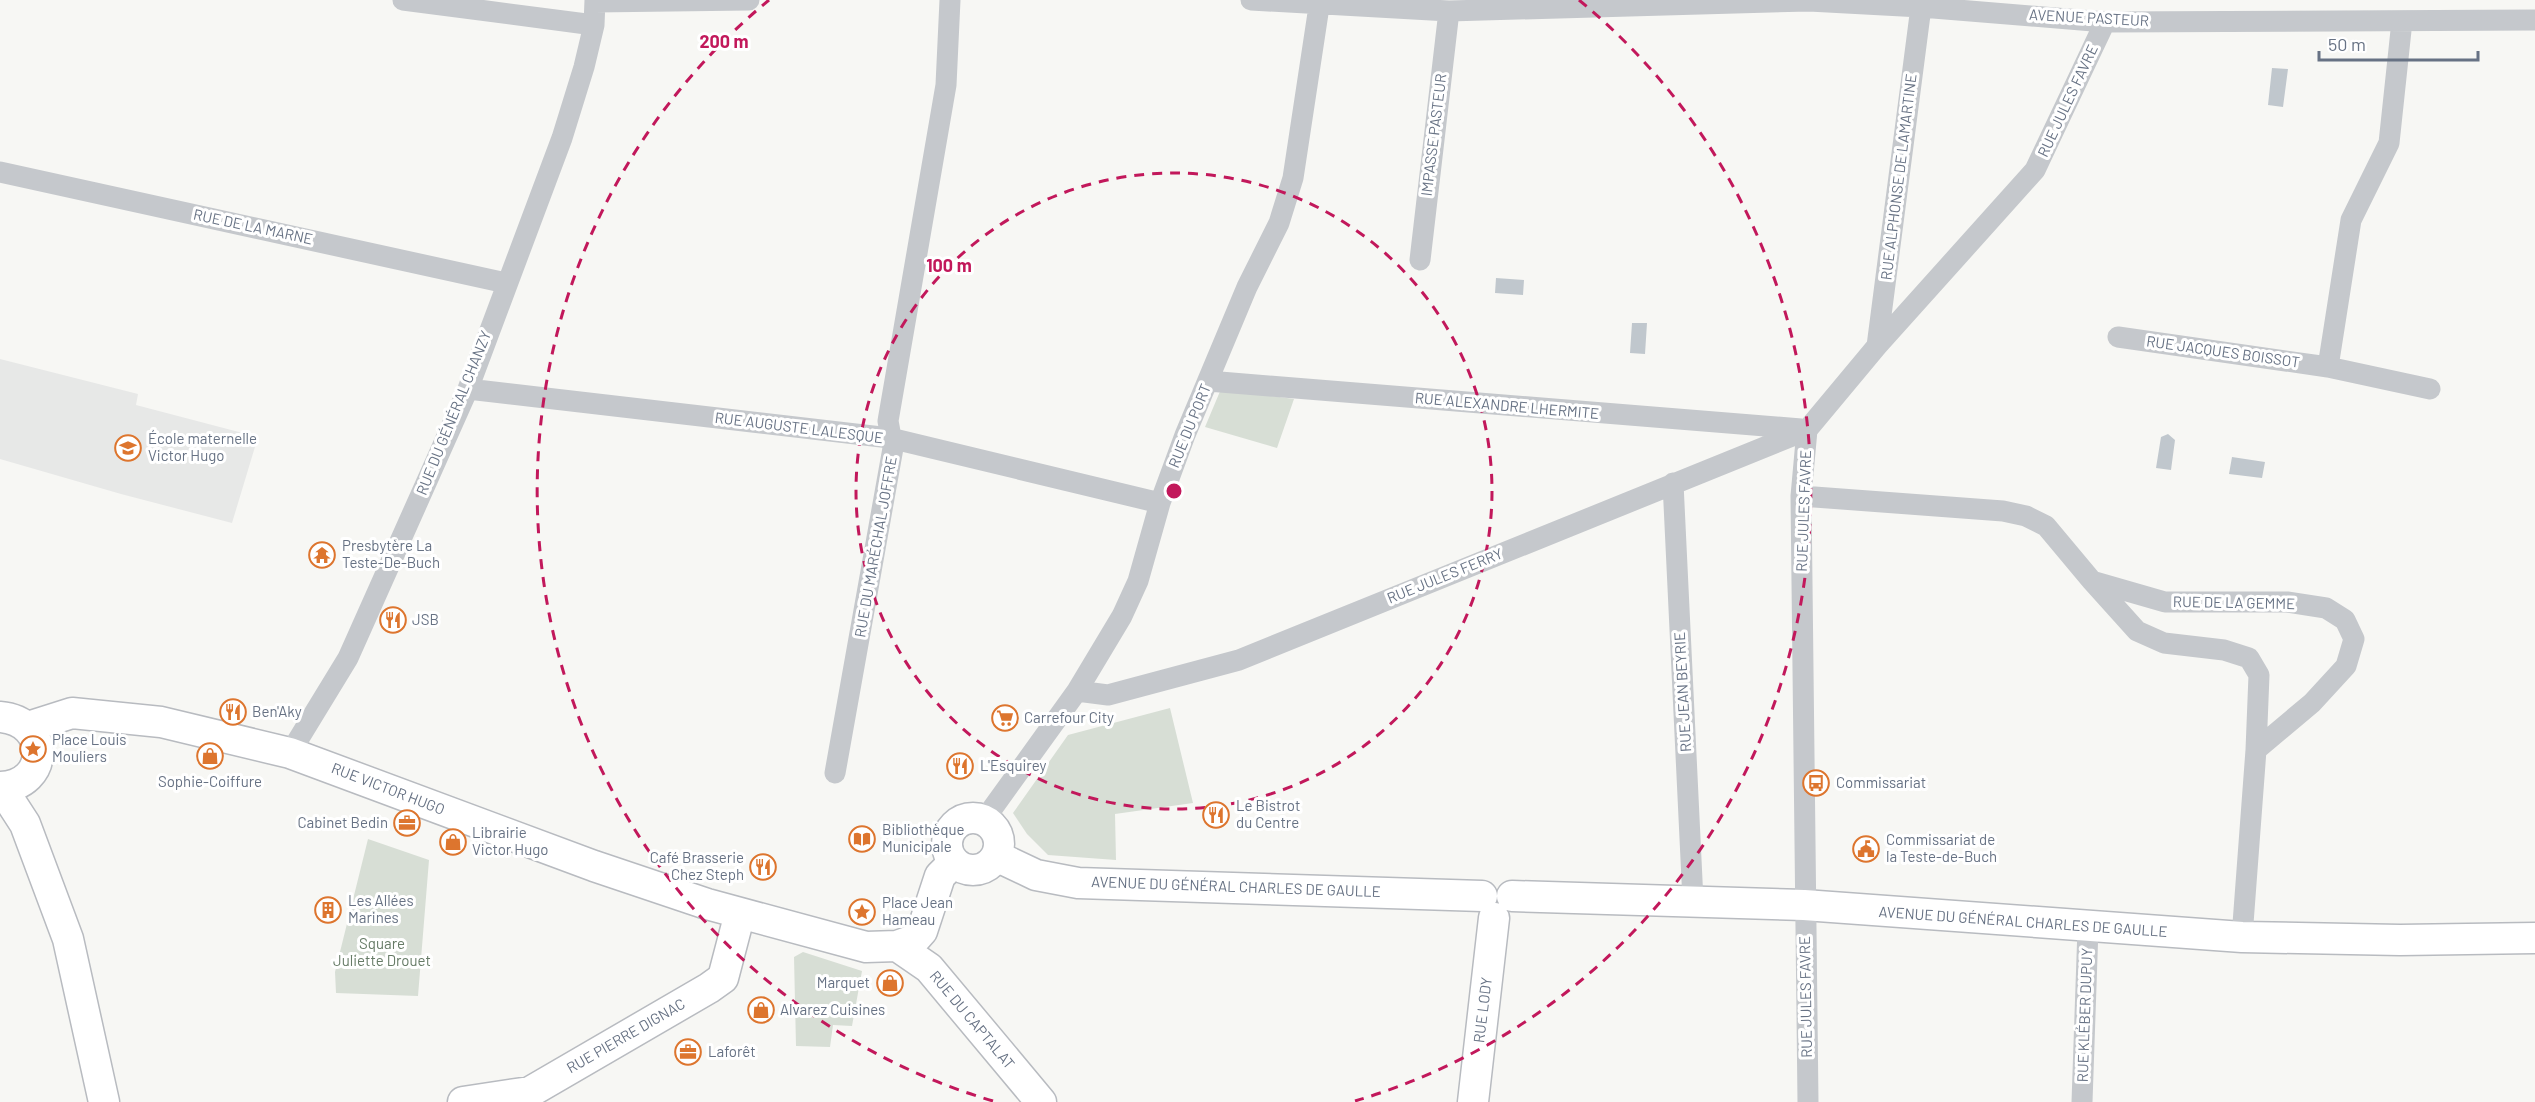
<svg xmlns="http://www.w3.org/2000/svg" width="2535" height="1102" font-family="Barlow,sans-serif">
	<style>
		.built { fill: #e7e8e7 }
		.green { fill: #d7ded5 }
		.water { fill: #c0c7cd }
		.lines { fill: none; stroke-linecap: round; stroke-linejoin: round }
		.secondary-casing { stroke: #b8bbc0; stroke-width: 33 }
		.street { stroke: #c5c8cc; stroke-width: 21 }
		.secondary { stroke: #fff; stroke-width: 30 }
		.ring { fill: none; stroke: #c2185b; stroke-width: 3; stroke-dasharray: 10 8 }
		.labels { text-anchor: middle; stroke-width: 6; stroke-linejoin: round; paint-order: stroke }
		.street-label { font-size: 15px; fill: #677284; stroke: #fff }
		.poi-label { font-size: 15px; fill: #677284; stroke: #fff; text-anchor: start }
		.park-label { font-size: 15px; fill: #667b66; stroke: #fff }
		.centre { fill: #c2185b; stroke: #fff; stroke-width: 3 }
		.ring-label { font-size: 18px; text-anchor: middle; font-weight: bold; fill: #c2185b; stroke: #fff; stroke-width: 6; stroke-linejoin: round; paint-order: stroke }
	</style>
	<rect width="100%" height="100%" fill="#f7f7f4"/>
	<path class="built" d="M 0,359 L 138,394 L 136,405 L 258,437 L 232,523 L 121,494 L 0,459 Z"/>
	<path class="green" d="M 1221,389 L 1294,399 L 1277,448 L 1205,427 Z
		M 1170,708 L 1193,803 L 1115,814 L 1116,860 L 1048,855 L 1027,834 L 1013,813 L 1068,735 Z
		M 368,839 L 429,860 L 418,996 L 336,993 L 335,972 Z
		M 803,952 L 862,971 L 852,1026 L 833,1025 L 830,1047 L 796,1046 L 794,957 Z"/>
	<path class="water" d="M 2272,68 L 2288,69 L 2283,107 L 2268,105 Z
		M 1496,278 L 1524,280 L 1523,295 L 1495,293 Z
		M 1632,323 L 1647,323 L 1645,354 L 1630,353 Z
		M 2168,434 L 2175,440 L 2171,470 L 2156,468 L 2161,437 Z
		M 2232,457 L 2265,462 L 2262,478 L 2229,474 Z"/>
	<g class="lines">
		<g class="secondary-casing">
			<path id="secondary" d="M 0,717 C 51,721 50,786 0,787
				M 28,727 L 72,713 L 161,722 L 290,753 L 594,866 L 707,904 L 866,947 L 897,946 L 914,940 L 922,931 L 940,876 L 954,862
				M 1,787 L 25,824 L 68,939 L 104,1102
				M947 844a26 26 0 1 1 52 0a26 26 0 1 1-52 0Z
				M 996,856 L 1036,875 L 1078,883 L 1482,896
				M 1512,896 L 1804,905 L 2242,937 L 2400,940 L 2535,938
				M 897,946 L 929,968 L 1041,1102
				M 463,1102 L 530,1092 L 709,988 L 723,978 L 740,913
				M 1473,1102 L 1494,918"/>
		</g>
		<path class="street" d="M 403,0 L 594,25
			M 1251,0 L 1449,11 L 1809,1 L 1921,7 L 2105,22 L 2535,20
			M 595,2 L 749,0
			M 0,172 L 506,283
			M 1420,260 L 1449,11
			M 2118,337 L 2328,367 L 2430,389
			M 1877,346 L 1921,7
			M 2328,367 L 2351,220 L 2389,143 L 2402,21
			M 1208,381 L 1801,429
			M 468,389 L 890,438 L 1160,503
			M 1673,483 L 1693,901
			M 1801,496 L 2003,511 L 2026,516 L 2046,526 L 2092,581 L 2165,602 L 2287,602 L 2326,608 L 2345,620 L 2354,639 L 2346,666 L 2312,703 L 2256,750 L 2242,937
			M 2092,581 L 2137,631 L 2164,643 L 2224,650 L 2249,658 L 2259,675 L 2256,750
			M 1077,691 L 1108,695 L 1239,660 L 1807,430
			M 290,753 L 348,658 L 468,389 L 562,138 L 584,67 L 594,25 L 595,0
			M 835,773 L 893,448 L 888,421 L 946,85 L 950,0
			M 984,820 L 1077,691 L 1122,616 L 1138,581 L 1160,503 L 1185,435 L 1247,287 L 1279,223 L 1293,178 L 1320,0
			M 1808,1102 L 1801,496 L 1807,430 L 1877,346 L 2035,170 L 2105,22
			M 2082,1102 L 2088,928"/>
		<use href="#secondary" class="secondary"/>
	</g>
	<g class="ring">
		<circle cx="1174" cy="491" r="318"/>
		<path d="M993 1101A636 636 0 0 1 769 0M1579 0A636 636 0 0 1 1355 1101"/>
	</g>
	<defs>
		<g id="school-ring" transform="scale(1.35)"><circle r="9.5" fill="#fff" stroke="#dd752e" stroke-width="1.5"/><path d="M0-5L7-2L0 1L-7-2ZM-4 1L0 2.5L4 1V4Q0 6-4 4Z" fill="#dd752e"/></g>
		<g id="temple-ring" transform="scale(1.35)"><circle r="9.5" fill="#fff" stroke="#dd752e" stroke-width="1.5"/><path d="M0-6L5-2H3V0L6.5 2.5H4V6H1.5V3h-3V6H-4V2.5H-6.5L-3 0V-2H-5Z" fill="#dd752e"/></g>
		<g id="restaurant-ring" transform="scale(1.35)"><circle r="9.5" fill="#fff" stroke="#dd752e" stroke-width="1.5"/><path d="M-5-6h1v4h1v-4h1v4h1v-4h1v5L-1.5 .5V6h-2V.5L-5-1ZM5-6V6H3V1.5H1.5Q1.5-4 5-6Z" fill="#dd752e"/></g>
		<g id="supermarket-ring" transform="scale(1.35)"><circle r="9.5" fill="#fff" stroke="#dd752e" stroke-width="1.5"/><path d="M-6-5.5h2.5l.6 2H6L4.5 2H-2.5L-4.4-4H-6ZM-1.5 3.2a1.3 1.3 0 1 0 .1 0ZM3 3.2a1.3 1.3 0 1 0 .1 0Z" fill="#dd752e"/></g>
		<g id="sight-ring" transform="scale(1.35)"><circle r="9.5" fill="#fff" stroke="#dd752e" stroke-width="1.5"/><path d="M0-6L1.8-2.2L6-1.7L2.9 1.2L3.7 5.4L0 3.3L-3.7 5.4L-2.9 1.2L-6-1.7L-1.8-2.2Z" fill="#dd752e"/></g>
		<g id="shop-ring" transform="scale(1.35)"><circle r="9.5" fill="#fff" stroke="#dd752e" stroke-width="1.5"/><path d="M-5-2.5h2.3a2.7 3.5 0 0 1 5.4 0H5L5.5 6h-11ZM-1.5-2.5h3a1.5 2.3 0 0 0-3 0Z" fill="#dd752e"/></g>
		<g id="bus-ring" transform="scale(1.35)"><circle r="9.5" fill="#fff" stroke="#dd752e" stroke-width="1.5"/><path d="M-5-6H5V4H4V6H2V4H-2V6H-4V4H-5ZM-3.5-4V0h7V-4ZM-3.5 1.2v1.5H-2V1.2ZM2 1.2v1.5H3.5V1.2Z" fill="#dd752e"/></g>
		<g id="office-ring" transform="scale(1.35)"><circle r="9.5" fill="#fff" stroke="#dd752e" stroke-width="1.5"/><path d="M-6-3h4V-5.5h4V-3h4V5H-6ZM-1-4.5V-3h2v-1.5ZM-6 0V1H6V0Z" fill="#dd752e"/></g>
		<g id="library-ring" transform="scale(1.35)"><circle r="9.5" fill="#fff" stroke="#dd752e" stroke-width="1.5"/><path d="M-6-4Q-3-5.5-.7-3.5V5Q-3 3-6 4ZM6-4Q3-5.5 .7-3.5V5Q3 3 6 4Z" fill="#dd752e"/></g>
		<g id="civic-ring" transform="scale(1.35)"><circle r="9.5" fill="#fff" stroke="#dd752e" stroke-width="1.5"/><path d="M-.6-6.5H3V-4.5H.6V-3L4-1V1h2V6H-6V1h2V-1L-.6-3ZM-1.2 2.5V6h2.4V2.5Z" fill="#dd752e"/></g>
		<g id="building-ring" transform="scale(1.35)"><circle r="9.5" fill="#fff" stroke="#dd752e" stroke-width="1.5"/><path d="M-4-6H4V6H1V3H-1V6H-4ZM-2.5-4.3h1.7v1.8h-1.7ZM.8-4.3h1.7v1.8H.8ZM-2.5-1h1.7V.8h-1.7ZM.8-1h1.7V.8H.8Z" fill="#dd752e"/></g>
	</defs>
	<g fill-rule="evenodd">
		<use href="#school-ring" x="128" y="448"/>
		<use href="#temple-ring" x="322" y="555"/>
		<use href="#restaurant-ring" x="393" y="620"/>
		<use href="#restaurant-ring" x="233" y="712"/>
		<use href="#supermarket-ring" x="1005" y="718"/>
		<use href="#sight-ring" x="33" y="749"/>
		<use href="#shop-ring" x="210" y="756"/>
		<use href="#restaurant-ring" x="960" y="766"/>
		<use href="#bus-ring" x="1816" y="783"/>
		<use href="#restaurant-ring" x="1216" y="815"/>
		<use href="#office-ring" x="407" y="823"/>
		<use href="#library-ring" x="862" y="839"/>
		<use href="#shop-ring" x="453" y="842"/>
		<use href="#civic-ring" x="1866" y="849"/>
		<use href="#restaurant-ring" x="763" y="867"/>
		<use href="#building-ring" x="328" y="910"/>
		<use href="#sight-ring" x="862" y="912"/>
		<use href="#shop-ring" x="890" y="983"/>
		<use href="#shop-ring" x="761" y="1010"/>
		<use href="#office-ring" x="688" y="1052"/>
	</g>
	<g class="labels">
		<g class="street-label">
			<text transform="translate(2089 18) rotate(3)" y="5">AVENUE PASTEUR</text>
			<text transform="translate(2068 101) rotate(-65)" y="5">RUE JULES FAVRE</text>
			<text transform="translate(1434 135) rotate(-83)" y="5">IMPASSE PASTEUR</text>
			<text transform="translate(1899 177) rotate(-83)" y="5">RUE ALPHONSE DE LAMARTINE</text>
			<text transform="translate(253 227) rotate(12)" y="5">RUE DE LA MARNE</text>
			<text transform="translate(2223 352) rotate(8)" y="5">RUE JACQUES BOISSOT</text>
			<text transform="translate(1507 406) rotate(5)" y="5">RUE ALEXANDRE LHERMITE</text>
			<text transform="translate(454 413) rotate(-68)" y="5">RUE DU GÉNÉRAL CHANZY</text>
			<text transform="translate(1190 426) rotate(-68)" y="5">RUE DU PORT</text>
			<text transform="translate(799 428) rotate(7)" y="5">RUE AUGUSTE LALESQUE</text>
			<text transform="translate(1804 511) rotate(-88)" y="5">RUE JULES FAVRE</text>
			<text transform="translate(876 547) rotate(-80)" y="5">RUE DU MARÉCHAL JOFFRE</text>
			<text transform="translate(1445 576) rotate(-22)" y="5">RUE JULES FERRY</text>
			<text transform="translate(2234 603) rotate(1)" y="5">RUE DE LA GEMME</text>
			<text transform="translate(1683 692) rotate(-93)" y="5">RUE JEAN BEYRIE</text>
			<text transform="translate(388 789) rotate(21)" y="5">RUE VICTOR HUGO</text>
			<text transform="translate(1236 887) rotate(2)" y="5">AVENUE DU GÉNÉRAL CHARLES DE GAULLE</text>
			<text transform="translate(2023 922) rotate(4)" y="5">AVENUE DU GÉNÉRAL CHARLES DE GAULLE</text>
			<text transform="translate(1806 997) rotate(-91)" y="5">RUE JULES FAVRE</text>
			<text transform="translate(1483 1010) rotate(-83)" y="5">RUE LODY</text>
			<text transform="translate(2085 1015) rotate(-88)" y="5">RUE KLÉBER DUPUY</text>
			<text transform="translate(972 1020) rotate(50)" y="5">RUE DU CAPTALAT</text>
			<text transform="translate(626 1036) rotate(-30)" y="5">RUE PIERRE DIGNAC</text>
		</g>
		<g class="poi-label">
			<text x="148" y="444">École maternelle<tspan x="148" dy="17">Victor Hugo</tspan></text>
			<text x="342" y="551">Presbytère La<tspan x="342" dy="17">Teste-De-Buch</tspan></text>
			<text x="412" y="625">JSB</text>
			<text x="252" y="717">Ben'Aky</text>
			<text x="1024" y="723">Carrefour City</text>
			<text x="52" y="745">Place Louis<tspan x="52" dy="17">Mouliers</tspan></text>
			<text x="980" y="771">L'Esquirey</text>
			<text x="210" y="787" text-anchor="middle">Sophie-Coiffure</text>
			<text x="1836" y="788">Commissariat</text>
			<text x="1236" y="811">Le Bistrot<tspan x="1236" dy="17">du Centre</tspan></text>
			<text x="388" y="828" text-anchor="end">Cabinet Bedin</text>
			<text x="882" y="835">Bibliothèque<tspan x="882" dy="17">Municipale</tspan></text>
			<text x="472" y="838">Librairie<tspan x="472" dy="17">Victor Hugo</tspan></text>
			<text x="1886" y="845">Commissariat de<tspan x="1886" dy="17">la Teste-de-Buch</tspan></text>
			<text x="744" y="863" text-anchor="end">Café Brasserie<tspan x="744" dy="17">Chez Steph</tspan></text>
			<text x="348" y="906">Les Allées<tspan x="348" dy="17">Marines</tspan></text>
			<text x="882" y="908">Place Jean<tspan x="882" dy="17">Hameau</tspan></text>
			<text x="870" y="988" text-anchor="end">Marquet</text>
			<text x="780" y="1015">Alvarez Cuisines</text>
			<text x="708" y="1057">Laforêt</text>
		</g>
		<g class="park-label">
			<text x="382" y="949">Square<tspan x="382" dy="17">Juliette Drouet</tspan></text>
		</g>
	</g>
	<circle cx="1174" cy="491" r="9" class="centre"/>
	<g class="ring-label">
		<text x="724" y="48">200 m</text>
		<text x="949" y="272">100 m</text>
	</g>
	<path d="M2319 51v9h159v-9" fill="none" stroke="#677284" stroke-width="3"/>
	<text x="2328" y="51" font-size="18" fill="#677284" stroke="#ffffff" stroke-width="4.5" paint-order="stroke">50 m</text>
</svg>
